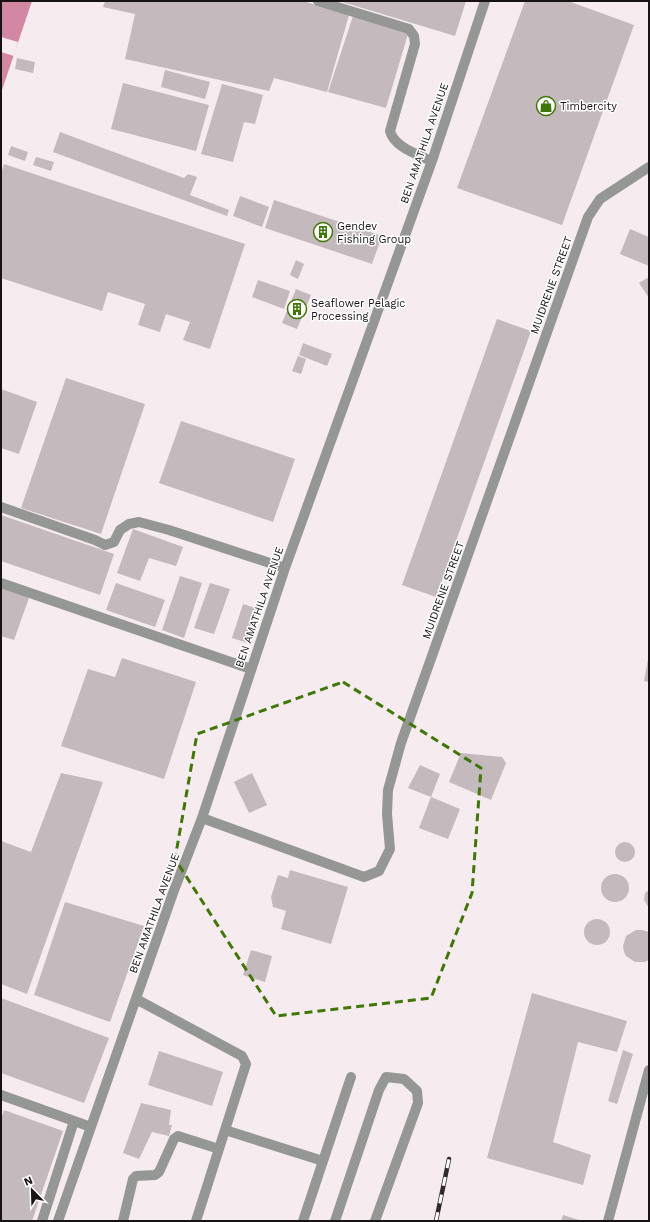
<svg xmlns="http://www.w3.org/2000/svg" width="650" height="1222" font-family="'Work Sans',sans-serif">
	<style>
		.water { fill: #d288a3 }
		.pier { fill: #f6ebef }
		.building { fill: #c4babd }
		.lines { fill: none; stroke-linecap: round; stroke-linejoin: round }
		.minor { stroke: #959794; stroke-width: 10 }
		.rail-casing { stroke: #2e2a2b; stroke-width: 4.5 }
		.rail { stroke: #fff; stroke-width: 3; stroke-dasharray: 9; stroke-linecap: butt }
		.marked { fill: none; stroke: #407708; stroke-width: 3; stroke-dasharray: 8 5; stroke-linejoin: round }
		.labels { text-anchor: middle; stroke-width: 3; stroke-linejoin: round; paint-order: stroke }
		.poi-label { font-size: 11px; fill: #171314; stroke: #fff; text-anchor: start }
		.street-label { font-size: 11px; fill: #171314; stroke: #fff }
	</style>
	<rect width="100%" height="100%" fill="#f6ebef"/>
	<path class="water" d="M 1,1 L 32,1 L 1,93 Z"/>
	<path class="pier" d="M 1,37 L 18,42 L 14,56 L 1,52 Z"/>
	<path class="building" d="M 105,1 L 303,1 L 349,15 L 327,92 L 274,78 L 269,91 L 125,59 L 135,14 L 103,7 Z
		M 339,1 L 466,1 L 455,36 Z
		M 525,1 L 568,1 L 634,25 L 562,225 L 457,188 Z
		M 354,13 L 408,34 L 386,108 L 328,92 Z
		M 17,58 L 35,62 L 33,73 L 15,69 Z
		M 165,70 L 210,82 L 205,99 L 161,87 Z
		M 123,83 L 209,105 L 196,151 L 111,129 Z
		M 222,84 L 263,95 L 255,124 L 244,122 L 233,162 L 201,154 Z
		M 60,132 L 184,178 L 188,174 L 197,177 L 190,195 L 229,210 L 227,216 L 53,152 Z
		M 11,146 L 28,152 L 25,161 L 8,155 Z
		M 36,157 L 54,162 L 51,171 L 33,165 Z
		M 4,164 L 245,244 L 210,349 L 183,340 L 190,322 L 166,314 L 160,332 L 138,325 L 145,304 L 108,292 L 102,311 L 1,278 L 1,174 Z
		M 240,196 L 269,207 L 262,227 L 233,216 Z
		M 274,200 L 382,236 L 372,264 L 265,228 Z
		M 630,229 L 649,237 L 649,266 L 620,254 Z
		M 296,260 L 304,264 L 298,279 L 290,275 Z
		M 649,277 L 649,298 L 639,283 Z
		M 258,280 L 290,291 L 284,309 L 252,297 Z
		M 296,289 L 311,295 L 297,329 L 282,323 Z
		M 497,319 L 531,331 L 436,597 L 402,585 Z
		M 303,343 L 332,354 L 327,366 L 299,355 Z
		M 298,356 L 306,359 L 301,374 L 292,371 Z
		M 66,378 L 145,404 L 101,534 L 21,508 Z
		M 1,389 L 37,402 L 19,454 L 1,448 Z
		M 181,421 L 295,459 L 273,522 L 159,483 Z
		M 1,515 L 114,554 L 100,595 L 1,561 Z
		M 133,529 L 183,547 L 176,566 L 149,558 L 140,581 L 117,573 Z
		M 180,576 L 202,583 L 184,638 L 162,630 Z
		M 116,583 L 165,600 L 155,627 L 106,610 Z
		M 210,583 L 230,589 L 214,634 L 194,628 Z
		M 1,585 L 30,595 L 14,640 L 1,636 Z
		M 243,604 L 258,609 L 248,643 L 232,638 Z
		M 122,658 L 196,682 L 164,779 L 61,746 L 88,669 L 115,677 Z
		M 648,659 L 649,659 L 649,682 L 644,681 Z
		M 461,753 L 502,757 L 506,763 L 491,800 L 449,782 Z
		M 420,765 L 440,774 L 431,797 L 408,788 Z
		M 61,773 L 103,782 L 27,994 L 1,984 L 1,841 L 31,852 Z
		M 252,773 L 267,805 L 249,813 L 234,782 Z
		M 431,797 L 460,809 L 448,839 L 419,828 Z
		M615 852a10 10 0 1 1 20 0a10 10 0 1 1-20 0Z
		M 290,870 L 348,887 L 331,944 L 281,929 L 286,911 L 273,907 L 271,897 L 278,875 L 288,878 Z
		M601 888a14 14 0 1 1 28 0a14 14 0 1 1-28 0Z
		M 649,890 L 649,908 L 644,900 L 645,893 Z
		M 65,902 L 144,926 L 110,1022 L 34,995 Z
		M584 932a13 13 0 1 1 26 0a13 13 0 1 1-26 0Z
		M 636,930 L 642,930 L 649,932 L 649,960 L 645,962 L 635,962 L 626,956 L 624,952 L 623,946 L 626,936 Z
		M 251,950 L 272,956 L 265,982 L 243,975 Z
		M 532,993 L 627,1021 L 617,1052 L 578,1042 L 553,1142 L 591,1155 L 583,1185 L 487,1158 Z
		M 1,998 L 109,1038 L 84,1103 L 1,1073 Z
		M 623,1050 L 633,1054 L 617,1104 L 608,1101 Z
		M 159,1051 L 223,1072 L 212,1106 L 148,1085 Z
		M 141,1103 L 171,1110 L 169,1125 L 172,1125 L 169,1136 L 152,1132 L 139,1159 L 123,1153 Z
		M 4,1110 L 63,1131 L 32,1221 L 1,1221 L 1,1119 Z
		M 563,1215 L 582,1221 L 561,1221 Z"/>
	<g class="lines">
		<path class="minor" d="M 318,1 L 409,29 L 414,36 L 415,44 L 390,131 C 394,147 417,154 431,161
			M 1,507 L 95,540 L 105,545 L 114,542 L 120,530 L 129,524 L 139,522 L 169,530 L 285,568
			M 1,583 L 251,669
			M 202,818 L 364,877 L 379,871 L 390,849 L 387,814 L 388,790 L 401,743 L 588,217 L 600,199 L 649,167
			M 136,999 L 242,1056 L 246,1064 L 196,1221
			M 1,1095 L 91,1127
			M 225,1130 L 323,1161
			M 42,1221 L 74,1121
			M 58,1221 L 173,893 L 202,818 L 285,568 L 433,158 L 485,1
			M 123,1221 L 133,1179 L 136,1176 L 155,1175 L 159,1172 L 174,1139 L 178,1136 L 219,1149
			M 303,1221 L 351,1077
			M 335,1221 L 379,1090 L 386,1077 L 404,1079 L 417,1091 L 418,1103 L 375,1221
			M 608,1221 L 649,1070"/>
		<g class="rail-casing">
			<path id="rail" d="M 436,1221 L 449,1159"/>
		</g>
		<use href="#rail" class="rail"/>
	</g>
	<path class="marked" d="M 343,682 L 481,768 L 472,893 L 431,998 L 276,1016 L 175,859 L 197,734 Z"/>
	<defs>
		<g id="shop-ring" transform="scale(1)"><circle r="9.5" fill="#fff" stroke="#407708" stroke-width="1.5"/><path d="M-5-2.5h2.3a2.7 3.5 0 0 1 5.4 0H5L5.5 6h-11ZM-1.5-2.5h3a1.5 2.3 0 0 0-3 0Z" fill="#407708"/></g>
		<g id="building-ring" transform="scale(1)"><circle r="9.5" fill="#fff" stroke="#407708" stroke-width="1.5"/><path d="M-4-6H4V6H1V3H-1V6H-4ZM-2.5-4.3h1.7v1.8h-1.7ZM.8-4.3h1.7v1.8H.8ZM-2.5-1h1.7V.8h-1.7ZM.8-1h1.7V.8H.8Z" fill="#407708"/></g>
	</defs>
	<g fill-rule="evenodd">
		<use href="#shop-ring" x="546" y="106"/>
		<use href="#building-ring" x="323" y="232"/>
		<use href="#building-ring" x="297" y="309"/>
	</g>
	<g class="labels">
		<g class="poi-label">
			<text x="560" y="110">Timbercity</text>
			<text x="337" y="230">Gendev<tspan x="337" dy="13">Fishing Group</tspan></text>
			<text x="311" y="307">Seaflower Pelagic<tspan x="311" dy="13">Processing</tspan></text>
		</g>
		<g class="street-label">
			<text transform="translate(424 143) rotate(-71)" y="4">BEN AMATHILA AVENUE</text>
			<text transform="translate(551 285) rotate(-70)" y="4">MUIDRENE STREET</text>
			<text transform="translate(443 590) rotate(-70)" y="4">MUIDRENE STREET</text>
			<text transform="translate(259 607) rotate(-71)" y="4">BEN AMATHILA AVENUE</text>
			<text transform="translate(154 913) rotate(-70)" y="4">BEN AMATHILA AVENUE</text>
		</g>
	</g>
	<rect width="650" height="1222" fill="none" stroke="#171314" stroke-width="4"/>
	<g transform="translate(32 1190) rotate(337)" stroke="#ffffff" stroke-width="3" paint-order="stroke">
	<path d="M0-3L7 15L0 10L-7 15Z" fill="#171314"/>
	<text y="-6" font-size="11" font-weight="bold" text-anchor="middle" fill="#171314">N</text>
	</g>
</svg>
